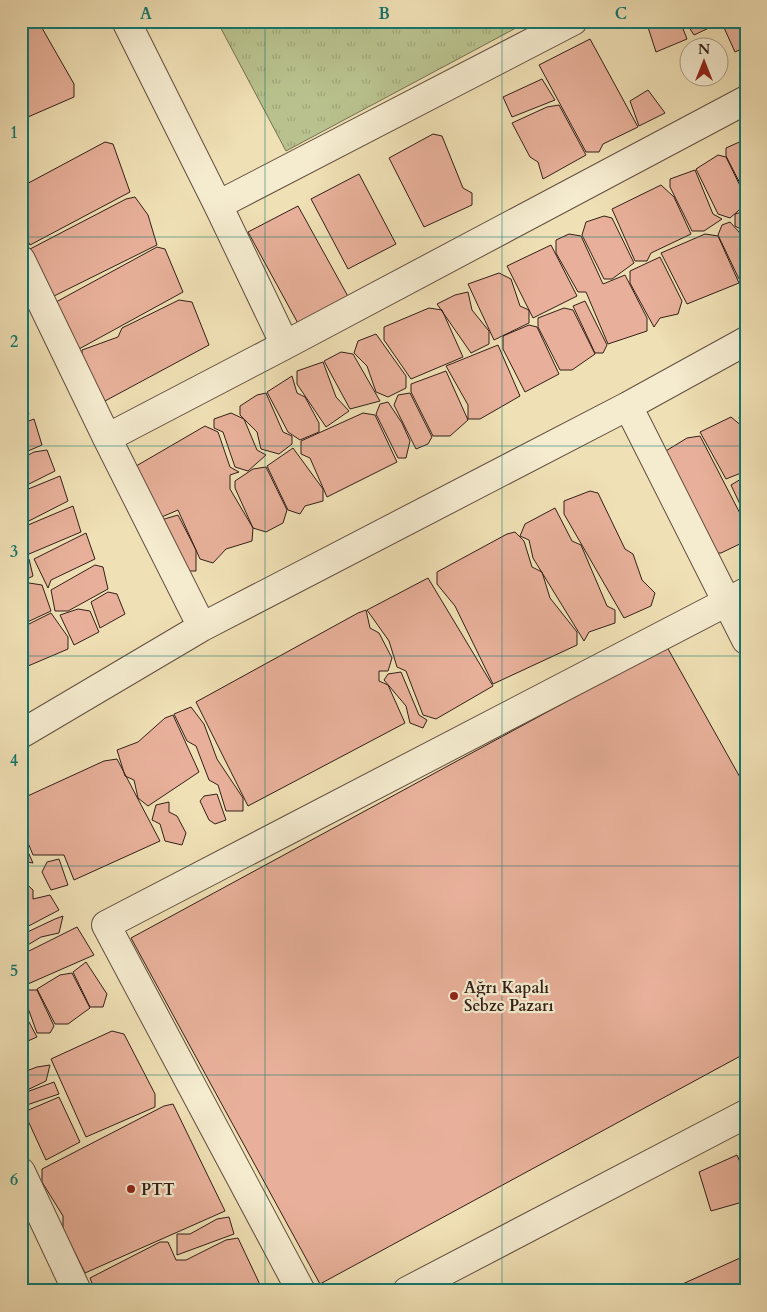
<svg xmlns="http://www.w3.org/2000/svg" width="767" height="1312" font-family="Cardo,serif">
	<style>
		.grass { fill: url(#grass-tufts); stroke: #767053 }
		.building { fill: #e8b09a; stroke: #321f18 }
		.lines { fill: none; stroke-linecap: round; stroke-linejoin: round }
		.minor-casing { stroke: #624f3f; stroke-width: 30 }
		.tertiary-casing { stroke: #624f3f; stroke-width: 30 }
		.minor { stroke: #f5ebcf; stroke-width: 28 }
		.tertiary { stroke: #f5ebcf; stroke-width: 28 }
		.grid { fill: none; stroke: #0f766e; stroke-width: 1; stroke-opacity: 0.55 }
		.poi-dot { fill: #8f2418; stroke: #f5ebcf; stroke-width: 2 }
		.labels { text-anchor: middle; stroke-width: 4.5; stroke-linejoin: round; paint-order: stroke }
		.poi-label { font-size: 16px; font-weight: bold; fill: #321f18; stroke: #f5ebcf; text-anchor: start }
		.neatline { fill: none; stroke: #0f766e; stroke-width: 2 }
		.grid-label { font-size: 16px; text-anchor: middle; font-weight: bold; fill: #0f766e }
	</style>
	<defs>
		<pattern id="grass-tufts" width="24" height="20" patternUnits="userSpaceOnUse" patternTransform="scale(1.25)"><rect width="24" height="20" fill="#b9c28e"/><path d="M3 7l-1-3M5 7V3M7 7l1-3M15 17l-1-3M17 17v-4M19 17l1-3" fill="none" stroke="#a0a67a"/></pattern>
	</defs>
	<rect width="100%" height="100%" fill="#f0e0b5"/>
	<filter id="stains"><feTurbulence type="fractalNoise" baseFrequency=".004" numOctaves="4"/><feColorMatrix values="0 0 0 0 .2 0 0 0 0 .09 0 0 0 0 .02 0 0 0 .5 -.17"/></filter>
	<radialGradient id="worn" r=".72"><stop offset=".6" stop-color="#630" stop-opacity="0"/><stop offset="1" stop-color="#630" stop-opacity=".3"/></radialGradient>
	<path class="grass" d="M 217,21 L 529,21 L 286,151 Z"/>
	<path class="building" d="M 21,21 L 38,21 L 74,84 L 74,97 L 21,120 Z
		M 646,21 L 680,21 L 687,39 L 656,52 Z
		M 685,21 L 713,21 L 713,26 L 694,35 Z
		M 721,21 L 746,21 L 746,47 L 735,52 Z
		M 590,39 L 638,127 L 603,144 L 599,152 L 586,152 L 539,65 Z
		M 542,79 L 555,100 L 512,117 L 503,97 Z
		M 648,90 L 665,113 L 639,126 L 630,101 Z
		M 559,105 L 586,155 L 543,179 L 538,162 L 530,157 L 512,123 L 547,107 Z
		M 433,134 L 442,136 L 463,188 L 472,193 L 472,205 L 424,227 L 389,158 Z
		M 746,139 L 746,195 L 726,156 L 726,148 Z
		M 105,142 L 113,144 L 130,192 L 30,245 L 21,228 L 21,187 Z
		M 718,155 L 726,157 L 746,198 L 746,204 L 730,218 L 718,214 L 696,169 Z
		M 695,170 L 713,214 L 722,219 L 704,231 L 692,231 L 670,187 L 670,179 Z
		M 359,174 L 396,244 L 348,269 L 311,199 Z
		M 661,185 L 674,197 L 691,234 L 651,253 L 647,261 L 635,261 L 612,209 Z
		M 135,197 L 148,215 L 157,245 L 52,297 L 30,249 L 126,199 Z
		M 298,206 L 350,300 L 300,327 L 248,232 Z
		M 746,211 L 746,234 L 744,231 L 735,226 L 735,214 Z
		M 604,216 L 612,218 L 634,263 L 612,279 L 604,279 L 582,235 L 586,222 Z
		M 730,222 L 739,232 L 746,248 L 746,277 L 739,279 L 718,235 L 722,225 Z
		M 569,234 L 581,236 L 603,284 L 625,275 L 647,318 L 647,331 L 608,344 L 586,292 L 578,292 L 556,253 L 556,240 Z
		M 705,234 L 718,236 L 739,283 L 687,304 L 661,253 Z
		M 551,245 L 577,296 L 533,318 L 507,266 Z
		M 157,247 L 165,249 L 183,292 L 79,349 L 56,302 Z
		M 660,257 L 682,301 L 678,314 L 660,318 L 654,327 L 630,283 L 630,271 Z
		M 499,273 L 511,279 L 520,306 L 529,310 L 529,323 L 494,340 L 468,284 Z
		M 468,292 L 472,310 L 489,331 L 489,344 L 471,353 L 437,304 L 455,295 Z
		M 179,300 L 192,302 L 209,345 L 105,401 L 82,362 L 82,350 L 118,337 L 122,328 Z
		M 585,301 L 607,345 L 603,353 L 595,353 L 573,306 Z
		M 429,308 L 442,310 L 463,357 L 411,379 L 384,340 L 384,327 Z
		M 564,308 L 573,310 L 595,354 L 572,370 L 560,370 L 538,327 L 538,318 Z
		M 529,325 L 537,327 L 559,374 L 525,392 L 503,349 L 503,336 Z
		M 376,334 L 406,376 L 406,388 L 388,397 L 376,392 L 367,366 L 354,353 L 358,341 Z
		M 498,345 L 520,396 L 480,419 L 468,419 L 468,405 L 446,366 Z
		M 341,352 L 353,354 L 380,401 L 350,409 L 324,361 Z
		M 323,362 L 336,397 L 349,411 L 326,427 L 297,384 L 297,371 Z
		M 446,371 L 468,420 L 450,436 L 433,436 L 411,392 L 411,384 Z
		M 292,376 L 297,393 L 305,397 L 319,423 L 319,432 L 300,440 L 288,432 L 267,392 Z
		M 266,393 L 283,432 L 292,436 L 292,444 L 279,454 L 261,449 L 257,432 L 240,415 L 240,406 L 257,395 Z
		M 410,393 L 432,437 L 428,444 L 416,449 L 394,405 L 398,395 Z
		M 21,396 L 29,414 L 21,418 Z
		M 388,402 L 402,423 L 410,441 L 406,458 L 398,458 L 376,414 L 380,404 Z
		M 744,405 L 746,405 L 746,429 L 739,418 Z
		M 231,413 L 244,419 L 257,450 L 266,455 L 248,471 L 235,467 L 223,432 L 214,428 L 214,419 Z
		M 363,413 L 375,415 L 397,462 L 327,497 L 310,458 L 301,454 L 301,441 Z
		M 731,417 L 743,427 L 746,435 L 746,471 L 726,479 L 700,432 Z
		M 34,419 L 42,445 L 21,454 L 21,424 Z
		M 205,426 L 218,432 L 230,467 L 239,472 L 230,475 L 230,489 L 253,528 L 252,541 L 226,549 L 213,563 L 200,559 L 178,510 L 157,519 L 131,469 Z
		M 700,436 L 746,525 L 746,541 L 721,553 L 708,553 L 656,457 L 687,438 Z
		M 293,448 L 323,489 L 323,501 L 305,506 L 300,514 L 288,510 L 267,466 Z
		M 47,450 L 55,471 L 21,488 L 21,459 L 34,452 Z
		M 266,467 L 287,510 L 283,523 L 266,532 L 253,528 L 235,488 L 235,481 L 253,469 Z
		M 60,476 L 68,501 L 21,525 L 21,492 Z
		M 746,476 L 746,517 L 731,485 Z
		M 590,491 L 598,493 L 625,549 L 633,554 L 642,580 L 655,593 L 651,606 L 624,618 L 564,514 L 564,501 Z
		M 73,506 L 81,532 L 29,554 L 21,528 Z
		M 555,508 L 572,541 L 581,545 L 607,606 L 615,610 L 615,623 L 589,632 L 584,641 L 533,558 L 529,540 L 520,536 L 525,524 Z
		M 178,515 L 196,550 L 196,571 L 183,571 L 161,520 Z
		M 515,532 L 524,541 L 532,567 L 542,572 L 550,598 L 577,632 L 577,645 L 493,684 L 455,606 L 437,584 L 437,572 L 507,534 Z
		M 86,533 L 95,559 L 51,580 L 48,588 L 34,559 Z
		M 29,559 L 33,576 L 21,582 L 21,563 Z
		M 95,565 L 103,567 L 108,589 L 68,611 L 55,611 L 51,590 Z
		M 428,578 L 493,686 L 436,719 L 423,715 L 406,671 L 397,667 L 389,641 L 367,610 Z
		M 29,583 L 42,585 L 51,611 L 21,625 L 21,587 Z
		M 108,592 L 117,594 L 125,614 L 100,628 L 91,602 Z
		M 78,609 L 90,611 L 99,632 L 74,645 L 60,615 Z
		M 366,610 L 370,628 L 379,633 L 392,658 L 388,671 L 379,671 L 379,681 L 388,685 L 405,723 L 248,806 L 196,702 L 358,613 Z
		M 51,613 L 68,637 L 68,649 L 21,669 L 21,628 Z
		M 667,647 L 746,788 L 746,1053 L 320,1284 L 131,938 Z
		M 401,672 L 419,715 L 427,720 L 423,728 L 410,723 L 406,706 L 384,680 L 388,674 Z
		M 191,707 L 204,724 L 217,759 L 243,798 L 243,811 L 226,811 L 218,785 L 209,780 L 196,746 L 187,741 L 174,714 Z
		M 173,715 L 199,772 L 148,806 L 138,798 L 134,780 L 125,776 L 117,750 L 138,742 L 165,718 Z
		M 117,759 L 160,841 L 74,880 L 64,855 L 33,855 L 21,826 L 21,799 L 104,761 Z
		M 217,794 L 226,820 L 215,824 L 209,820 L 200,801 L 204,796 Z
		M 169,802 L 169,812 L 177,816 L 186,833 L 182,845 L 165,841 L 160,824 L 152,820 L 156,805 Z
		M 21,836 L 33,863 L 21,861 Z
		M 59,859 L 68,885 L 51,890 L 42,872 L 47,862 Z
		M 21,879 L 33,890 L 33,899 L 50,895 L 59,910 L 21,930 Z
		M 63,916 L 59,933 L 41,937 L 21,949 L 21,935 L 55,919 Z
		M 77,927 L 94,955 L 21,987 L 21,955 Z
		M 86,962 L 107,994 L 103,1007 L 90,1007 L 73,972 Z
		M 72,973 L 90,1008 L 68,1024 L 55,1024 L 37,989 L 60,975 Z
		M 24,990 L 37,990 L 54,1026 L 50,1033 L 37,1033 L 24,997 Z
		M 21,1007 L 37,1037 L 21,1044 Z
		M 112,1031 L 124,1034 L 155,1094 L 155,1107 L 86,1137 L 51,1059 Z
		M 50,1065 L 46,1081 L 21,1093 L 21,1073 L 37,1067 Z
		M 54,1082 L 59,1094 L 21,1107 L 21,1094 Z
		M 59,1097 L 80,1142 L 46,1160 L 24,1112 Z
		M 173,1104 L 225,1211 L 85,1273 L 63,1229 L 63,1216 L 42,1182 L 42,1169 L 164,1106 Z
		M 737,1155 L 746,1176 L 746,1201 L 711,1211 L 699,1172 Z
		M 229,1217 L 234,1234 L 177,1255 L 177,1234 L 190,1234 L 217,1219 Z
		M 238,1238 L 263,1291 L 95,1291 L 90,1278 L 160,1242 L 168,1242 L 176,1260 L 186,1260 L 226,1240 Z
		M 740,1258 L 746,1260 L 746,1291 L 681,1291 L 678,1286 Z
		M 471,1284 L 478,1286 L 480,1291 L 454,1291 Z"/>
	<g class="lines">
		<g class="minor-casing">
			<path id="minor" d="M 126,21 L 218,205 L 285,345
				M 218,205 L 573,21
				M 21,260 L 107,438 L 202,627
				M 628,406 L 746,640
				M 107,438 L 285,345 L 746,100
				M 21,734 L 202,627 L 628,406 L 746,341
				M 301,1291 L 106,925 L 746,592
				M 407,1291 L 746,1114"/>
		</g>
		<g class="tertiary-casing">
			<path id="tertiary" d="M 21,1172 L 77,1291"/>
		</g>
		<use href="#minor" class="minor"/>
		<use href="#tertiary" class="tertiary"/>
	</g>
	<path class="grid" d="M 265,21 L 265,1291M 502,21 L 502,1291M 21,237 L 746,237M 21,446 L 746,446M 21,656 L 746,656M 21,866 L 746,866M 21,1075 L 746,1075"/>
	<g class="poi-dot">
		<circle cx="454" cy="996" r="5"/>
		<circle cx="131" cy="1189" r="5"/>
	</g>
	<g class="labels">
		<g class="poi-label">
			<text x="464" y="993">Ağrı Kapalı<tspan x="464" dy="18">Sebze Pazarı</tspan></text>
			<text x="141" y="1195">PTT</text>
		</g>
	</g>
	<rect width="767" height="1312" fill="none" stroke="#f0e0b5" stroke-width="55"/>
	<g transform="translate(704 62)"><circle r="24" fill="#f5ebcf" stroke="#a79986"/>
	<path d="M0-4L9 19L0 12L-9 19Z" fill="#8f2418"/>
	<text y="-8" font-size="14" font-weight="bold" text-anchor="middle" fill="#321f18">N</text>
	</g>
	<rect x="28" y="28" width="712" height="1256" class="neatline"/>
	<g class="grid-label">
		<text x="146" y="19">A</text>
		<text x="384" y="19">B</text>
		<text x="621" y="19">C</text>
		<text x="14" y="138">1</text>
		<text x="14" y="347">2</text>
		<text x="14" y="557">3</text>
		<text x="14" y="766">4</text>
		<text x="14" y="976">5</text>
		<text x="14" y="1185">6</text>
	</g>
	<rect width="100%" height="100%" filter="url(#stains)"/>
	<rect width="100%" height="100%" fill="url(#worn)"/>
</svg>
